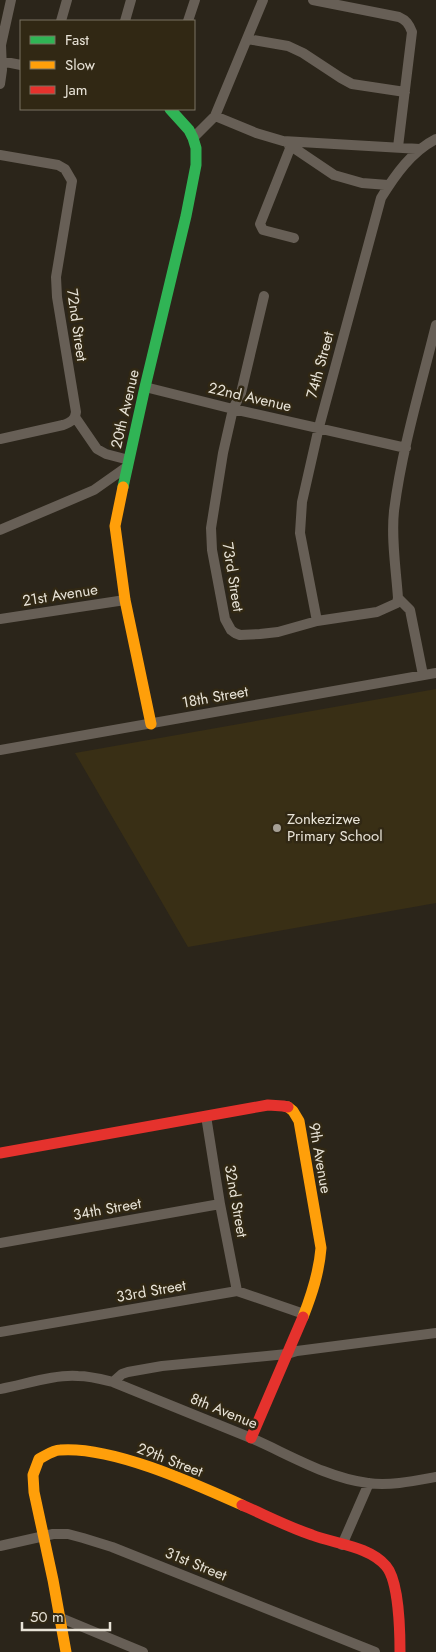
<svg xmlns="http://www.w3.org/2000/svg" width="436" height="1652" font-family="Jost,sans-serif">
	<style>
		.built { fill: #392f15 }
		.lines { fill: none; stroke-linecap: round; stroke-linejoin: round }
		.street { stroke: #675f56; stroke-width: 10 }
		.fast { stroke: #30b455; stroke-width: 11 }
		.slow { stroke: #ff9f0a; stroke-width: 11 }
		.jam { stroke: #e5322d; stroke-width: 11 }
		.poi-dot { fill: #a6a095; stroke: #312814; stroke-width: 2 }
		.labels { text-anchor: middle; stroke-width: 5; stroke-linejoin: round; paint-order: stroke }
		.street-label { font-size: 15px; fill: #e8e3d7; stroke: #312814 }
		.poi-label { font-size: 15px; fill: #e8e3d7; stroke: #312814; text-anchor: start }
	</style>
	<rect width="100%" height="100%" fill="#2b251a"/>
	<path class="built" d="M 436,689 L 436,903 L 188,947 L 75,753 Z"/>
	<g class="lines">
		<path class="street" d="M 313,0 L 399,17 C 406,20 409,24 412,32 L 398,147
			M 61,21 L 67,0
			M 125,21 L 131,0
			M 188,21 L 195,0
			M 247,39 L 288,46 L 303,53 L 341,78 L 352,84 L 405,92
			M 0,61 L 21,65
			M 0,84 L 2,70 L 1,45 L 11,0
			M 215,116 L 263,0
			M 193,138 L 215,116 L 256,133 L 283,141 L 420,149
			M 288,144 L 334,175 L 362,183 L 388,185
			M 291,146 L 260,224 L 263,230 L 294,238
			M 0,155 L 58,165 L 65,169 L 72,181 L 56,277 L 57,297 L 76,412 C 75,420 71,422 63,425 L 0,439
			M 264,296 L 241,393 L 233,409 L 223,453 L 211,528 L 212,550 L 225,619 L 231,630 L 235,633 L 240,635 L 260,634 L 278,632 L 317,621 L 377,612 L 397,603 L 398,598
			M 145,387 L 233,409 L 406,448
			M 75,417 L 97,449 L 106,454 L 129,460
			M 0,530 L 94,490 L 128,466
			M 398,598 C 396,569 391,539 394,511 C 402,448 421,386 436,325
			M 398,598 L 410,610 L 423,675
			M 0,619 L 125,600
			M 317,621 L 300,533 L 302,502 L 319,427 L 381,198 C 395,175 412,151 436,139
			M 0,750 L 436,673
			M 206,1116 L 220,1204 L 237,1291
			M 0,1243 L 220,1204
			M 0,1332 L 237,1291 L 304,1314
			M 113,1382 L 122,1374 L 128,1372 L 162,1366 L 287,1354 L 297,1351 L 436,1333
			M 0,1389 C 23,1385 55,1374 78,1376 C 90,1376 101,1379 113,1382 C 159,1401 205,1419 251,1438 C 288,1454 327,1478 368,1483 C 390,1486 414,1481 436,1477
			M 342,1545 L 369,1483
			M 0,1546 L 53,1534 L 68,1534 L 83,1538 L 112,1547 L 375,1652
			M 61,1618 L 143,1652"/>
		<path class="fast" d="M 123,487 L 145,387 L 186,216 L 196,165 L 196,148 L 193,138 L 189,130 L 170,109"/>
		<path class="slow" d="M 123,487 L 115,526 L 125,600 L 151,724
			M 288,1107 L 293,1111 L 299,1121 L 321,1248 C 319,1273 312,1294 303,1317
			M 66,1652 L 53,1580 L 34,1492 L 33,1475 L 39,1459 C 45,1456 53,1450 60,1450 C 112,1446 193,1483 242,1505"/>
		<path class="jam" d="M 0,1153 L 268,1105 L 283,1106 L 288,1107
			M 251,1438 L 303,1317
			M 242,1505 C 265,1515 288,1527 312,1535 C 335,1544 369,1546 386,1566 C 399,1581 400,1632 400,1652"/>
	</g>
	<circle class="poi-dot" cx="277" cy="828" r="5"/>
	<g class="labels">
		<g class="street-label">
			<text transform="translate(77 325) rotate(82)" y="5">72nd Street</text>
			<text transform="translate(320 365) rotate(-75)" y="5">74th Street</text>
			<text transform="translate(250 397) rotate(13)" y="5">22nd Avenue</text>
			<text transform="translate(125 409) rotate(-77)" y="5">20th Avenue</text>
			<text transform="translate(233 577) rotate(81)" y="5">73rd Street</text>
			<text transform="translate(60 595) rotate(-9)" y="5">21st Avenue</text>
			<text transform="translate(215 697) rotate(-10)" y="5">18th Street</text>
			<text transform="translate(320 1158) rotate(80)" y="5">9th Avenue</text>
			<text transform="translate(236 1201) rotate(80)" y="5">32nd Street</text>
			<text transform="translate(107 1209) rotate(-10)" y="5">34th Street</text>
			<text transform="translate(151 1291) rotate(-10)" y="5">33rd Street</text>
			<text transform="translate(224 1411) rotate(22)" y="5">8th Avenue</text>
			<text transform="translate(170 1460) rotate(21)" y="5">29th Street</text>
			<text transform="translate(196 1564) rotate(22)" y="5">31st Street</text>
		</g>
		<g class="poi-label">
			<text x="287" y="824">Zonkezizwe<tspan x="287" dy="17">Primary School</tspan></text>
		</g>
	</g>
	<rect x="20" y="20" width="175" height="90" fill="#312814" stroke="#7a7362"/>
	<rect x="30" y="36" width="25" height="8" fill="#30b455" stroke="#7a7362"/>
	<text x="65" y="45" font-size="15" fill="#e8e3d7">Fast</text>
	<rect x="30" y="61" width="25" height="8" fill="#ff9f0a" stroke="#7a7362"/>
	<text x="65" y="70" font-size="15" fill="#e8e3d7">Slow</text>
	<rect x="30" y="86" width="25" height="8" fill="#e5322d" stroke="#7a7362"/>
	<text x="65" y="95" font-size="15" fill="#e8e3d7">Jam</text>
	<path d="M22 1622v8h88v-8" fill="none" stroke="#e8e3d7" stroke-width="2.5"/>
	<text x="30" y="1622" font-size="15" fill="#e8e3d7" stroke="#312814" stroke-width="4" paint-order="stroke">50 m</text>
</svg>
